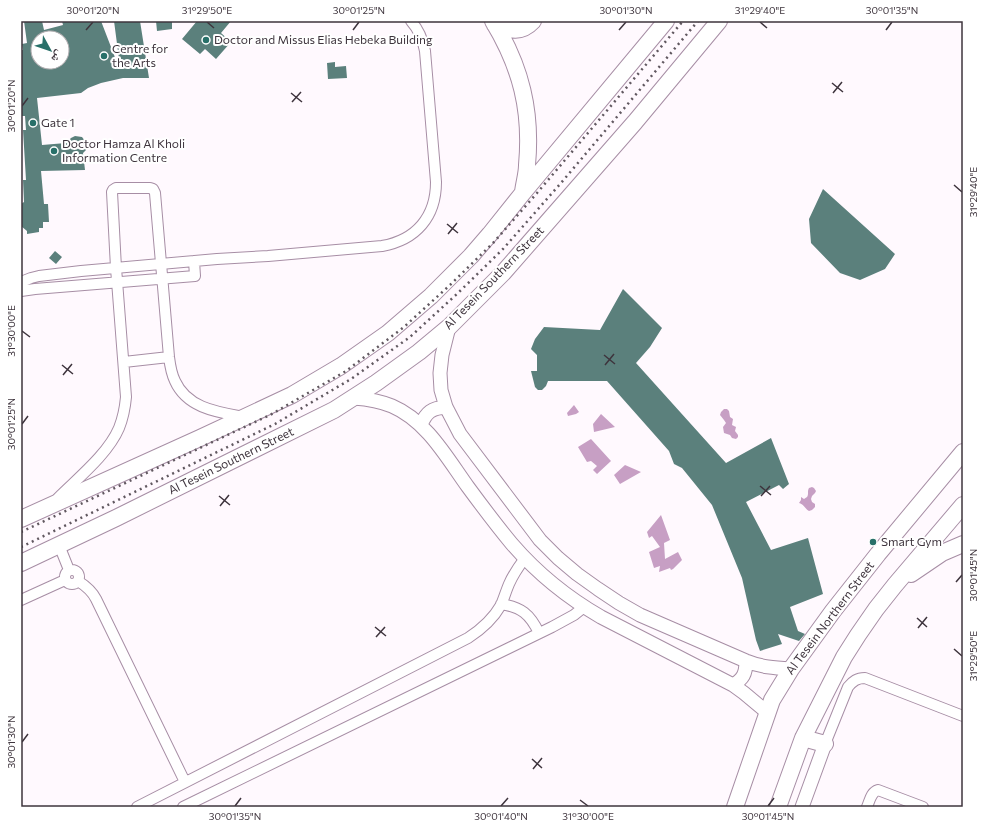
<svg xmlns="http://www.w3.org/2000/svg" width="984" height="828" font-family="Commissioner,'Noto Naskh Arabic',sans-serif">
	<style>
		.water { fill: #c79fc4 }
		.building { fill: #5b807c; fill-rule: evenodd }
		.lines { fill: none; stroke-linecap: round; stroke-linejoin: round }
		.minor-casing { stroke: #a78ea5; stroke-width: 12 }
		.tertiary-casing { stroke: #a78ea5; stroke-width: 15 }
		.primary-casing { stroke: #a78ea5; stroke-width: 18 }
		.minor { stroke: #fff; stroke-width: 10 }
		.tertiary { stroke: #fff; stroke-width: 13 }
		.primary { stroke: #fff; stroke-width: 16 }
		.rail { stroke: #615860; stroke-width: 2.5; stroke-dasharray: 2 4; stroke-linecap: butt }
		.ticks { fill: none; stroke: #3e343d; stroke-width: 1.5 }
		.poi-dot { fill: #287069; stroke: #fff; stroke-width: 1.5 }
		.labels { text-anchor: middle; stroke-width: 4; stroke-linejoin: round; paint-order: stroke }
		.poi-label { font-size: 12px; fill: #3e343d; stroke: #fff; text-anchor: start }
		.street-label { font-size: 12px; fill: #3e343d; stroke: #fff }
		.neatline { fill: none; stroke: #3e343d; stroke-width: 1.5 }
		.ticks-label { font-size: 10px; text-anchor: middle; fill: #3e343d }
	</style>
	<rect width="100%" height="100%" fill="#fff9fe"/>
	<path class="water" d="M 574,405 L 579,412 L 576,414 L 568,416 L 567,413 Z
		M 724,409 L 727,409 L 729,411 L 730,417 L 733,419 L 732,425 L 736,427 L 735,431 L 738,435 L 738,437 L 736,439 L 732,438 L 730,435 L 724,433 L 723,427 L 726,423 L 724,420 L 720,415 L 721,412 Z
		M 601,414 L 615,427 L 594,432 L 593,424 Z
		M 591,439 L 611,461 L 597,474 L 593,470 L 597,466 L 591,461 L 587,462 L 578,447 Z
		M 625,465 L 641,472 L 620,484 L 614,475 Z
		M 812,487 L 814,488 L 816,491 L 815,493 L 812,496 L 811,499 L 812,502 L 815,504 L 815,507 L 812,510 L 809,511 C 805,509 804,504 799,503 L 801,500 L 801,497 L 804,499 L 807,497 C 809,494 807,491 809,488 Z
		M 661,515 L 670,540 L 664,543 L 665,559 L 678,552 L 682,560 L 673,569 L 671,570 L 670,568 L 659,572 L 660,566 L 654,568 L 649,552 L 660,547 L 652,536 L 649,538 L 647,532 Z"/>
	<path class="building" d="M 24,21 L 42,21 L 44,30 L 63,25 L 62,21 L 101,21 L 116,60 L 119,59 L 114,21 L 140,21 L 149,78 L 123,78 L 101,83 L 88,88 L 81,93 L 37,98 L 42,145 L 66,143 L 71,138 L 75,136 L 82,137 L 85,141 L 87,145 L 86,150 L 83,153 L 85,170 L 41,171 L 44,204 L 48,204 L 49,222 L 43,222 L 43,228 L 39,228 L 39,232 L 27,234 L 27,231 L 21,226 L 21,204 L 24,202 L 23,180 L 26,180 L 23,130 L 26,130 L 25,116 L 21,116 L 21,50 L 23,50 L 22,44 L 27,43 ZM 38,38 L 62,38 L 62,62 L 38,62 Z
		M 156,21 L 172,21 L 172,29 L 157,31 Z
		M 197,21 L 231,21 L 221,33 L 231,42 L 216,59 L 205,49 L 200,54 L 182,39 Z
		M 335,62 L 335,67 L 346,66 L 347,78 L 328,79 L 327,63 Z
		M 823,189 L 895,254 L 885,269 L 860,280 L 840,273 L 811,243 L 809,219 Z
		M 55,251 L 62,257 L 56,264 L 49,258 Z
		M 623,289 L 662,328 L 650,347 L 636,363 L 726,463 L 771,438 L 789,484 L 783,489 L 779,485 L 746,502 L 771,550 L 808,538 L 823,594 L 790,607 L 798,631 L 805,634 L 799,641 L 778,634 L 782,644 L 760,651 L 756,640 L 742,578 L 712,505 L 682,468 L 674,464 L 669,451 L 607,381 L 548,381 L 546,386 L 542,390 L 538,390 L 535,387 L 531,371 L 537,371 L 537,355 L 531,349 L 535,339 L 544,327 L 600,330 Z"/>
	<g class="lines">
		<g class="minor-casing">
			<path id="minor" d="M 21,282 L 31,278 L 39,276 L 81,271 L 217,259 L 268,256 L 382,246 C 416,240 436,217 436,182 L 425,51 C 423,40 419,30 411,21
				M 21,291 L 35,289 L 195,276 L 194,261
				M 124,362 L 169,357
				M 58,498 C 78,478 108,454 119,428 C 123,418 125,408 126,397 L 116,268 L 112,192 L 113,190 L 116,188 L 150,188 L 153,189 L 155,193 L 169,357 C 170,365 171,373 175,381 C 187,408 217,412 244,417
				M 59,545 L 69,570
				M65 577a7 7 0 1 1 14 0a7 7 0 1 1-14 0Z
				M 78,581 C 86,586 92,591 96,599 L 185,782
				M 21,600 L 65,580
				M 501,604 C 521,607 530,614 539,633
				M 825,744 L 848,687 C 853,681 857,678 865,678 L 963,716
				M 137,807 L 468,638 C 482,629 493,619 501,605 C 504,598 506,591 509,584 C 513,575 519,566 525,558
				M 183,807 L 552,627 L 574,615 L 584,607
				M 867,807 C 870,800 871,792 878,790 L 923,807"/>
		</g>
		<g class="tertiary-casing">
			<path id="tertiary" d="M 449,327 L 442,355 L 440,373 L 441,390 L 446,407 L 460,434 L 540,540 L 558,558 L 577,574 L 598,589 L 619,603 L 640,615 L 746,661 C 761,667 774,668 791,669
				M 354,398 C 367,399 380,401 392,406 C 427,421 447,458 468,487 C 482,506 497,526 512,544 C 537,573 568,598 601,617 L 733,685 L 744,693 L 768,713
				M 421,425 C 426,412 432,408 446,407
				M 733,685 C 743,679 746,674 746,661
				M 802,807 L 825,744"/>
		</g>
		<g class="primary-casing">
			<path id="primary" d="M 493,21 C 521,67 532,111 527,165 C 527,174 524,183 523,192
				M 495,25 C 510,30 521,34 533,21
				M 21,519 L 200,438 L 292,395 L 341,366 L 388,333 L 431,296 L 471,256 L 490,234 L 522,194 L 666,21
				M 21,563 L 116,518 L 334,410 L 376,383 L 419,352 L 449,327 L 503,273 L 635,122 L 719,21
				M 911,574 L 942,553 L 963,544
				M 803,738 L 825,744
				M 735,807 L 772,700 L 791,669 L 833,611 L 878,554 L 963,452
				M 778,807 L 803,738 L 844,657 L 858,635 L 876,609 L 895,585 L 963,505"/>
		</g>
		<use href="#minor" class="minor"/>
		<use href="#tertiary" class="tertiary"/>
		<use href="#primary" class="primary"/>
		<path class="rail" d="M 21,532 L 270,415 L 346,371 L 404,327 L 450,285 L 494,242 L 537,193 L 683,21
			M 21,547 L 275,424 L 351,379 L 410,337 L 458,293 L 503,249 L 561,183 L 698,21"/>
	</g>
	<path class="ticks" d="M 207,22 L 214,28M 760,22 L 767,28M 86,30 L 93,22M 353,30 L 359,22M 619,30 L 626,22M 886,30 L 892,22M 832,83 L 843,92M 291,93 L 302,102M 833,93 L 842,82M 292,102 L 301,92M 22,106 L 28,98M 954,185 L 962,192M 447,224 L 458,233M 448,234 L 457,223M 22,331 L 30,337M 604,355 L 615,364M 62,365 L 73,374M 605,365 L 614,354M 63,375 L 72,364M 22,424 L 28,416M 760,486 L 771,495M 219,496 L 230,505M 761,496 L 770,486M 220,506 L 229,495M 956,582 L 962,575M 917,618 L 927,627M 375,627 L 386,636M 918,628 L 927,617M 376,637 L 385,627M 954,649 L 962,656M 22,742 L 28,734M 532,759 L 542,768M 533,769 L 542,758M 580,800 L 588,806M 235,806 L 241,798M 501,806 L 508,798M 768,806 L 774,798"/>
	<g class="poi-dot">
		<circle cx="206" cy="40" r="4"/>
		<circle cx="104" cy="56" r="4"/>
		<circle cx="33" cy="123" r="4"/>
		<circle cx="54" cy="151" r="4"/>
		<circle cx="873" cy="542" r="4"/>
	</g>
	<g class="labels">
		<g class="poi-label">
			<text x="214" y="44">Doctor and Missus Elias Hebeka Building</text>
			<text x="112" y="53">Centre for<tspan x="112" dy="14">the Arts</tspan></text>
			<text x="41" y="127">Gate 1</text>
			<text x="62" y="148">Doctor Hamza Al Kholi<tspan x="62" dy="14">Information Centre</tspan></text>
			<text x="881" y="546">Smart Gym</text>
		</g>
		<g class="street-label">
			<text transform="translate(494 278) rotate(-46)" y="4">Al Tesein Southern Street</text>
			<text transform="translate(231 461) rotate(-26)" y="4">Al Tesein Southern Street</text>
			<text transform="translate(830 618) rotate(-53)" y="4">Al Tesein Northern Street</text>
		</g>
	</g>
	<rect width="984" height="828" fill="none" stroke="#ffffff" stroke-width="44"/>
	<g transform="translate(50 50) rotate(130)"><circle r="19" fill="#ffffff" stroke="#b2aeb1"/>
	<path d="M0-3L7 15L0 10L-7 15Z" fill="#287069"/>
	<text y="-6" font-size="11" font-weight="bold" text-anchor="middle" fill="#3e343d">ش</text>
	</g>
	<rect x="22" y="22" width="940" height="784" class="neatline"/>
	<g class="ticks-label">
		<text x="93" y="14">30°01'20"N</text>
		<text x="207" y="14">31°29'50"E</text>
		<text x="359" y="14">30°01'25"N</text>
		<text x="626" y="14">30°01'30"N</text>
		<text x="760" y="14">31°29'40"E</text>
		<text x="892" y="14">30°01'35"N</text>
		<text transform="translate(11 106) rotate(-90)" y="4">30°01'20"N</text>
		<text transform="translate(973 192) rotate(-90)" y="4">31°29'40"E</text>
		<text transform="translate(11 331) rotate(-90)" y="4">31°30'00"E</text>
		<text transform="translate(11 424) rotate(-90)" y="4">30°01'25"N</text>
		<text transform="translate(973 575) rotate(-90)" y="4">30°01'45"N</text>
		<text transform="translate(973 656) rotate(-90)" y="4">31°29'50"E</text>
		<text transform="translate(11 742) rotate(-90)" y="4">30°01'30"N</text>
		<text x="235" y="820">30°01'35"N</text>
		<text x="501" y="820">30°01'40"N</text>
		<text x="588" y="820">31°30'00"E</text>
		<text x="768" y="820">30°01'45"N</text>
	</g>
</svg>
